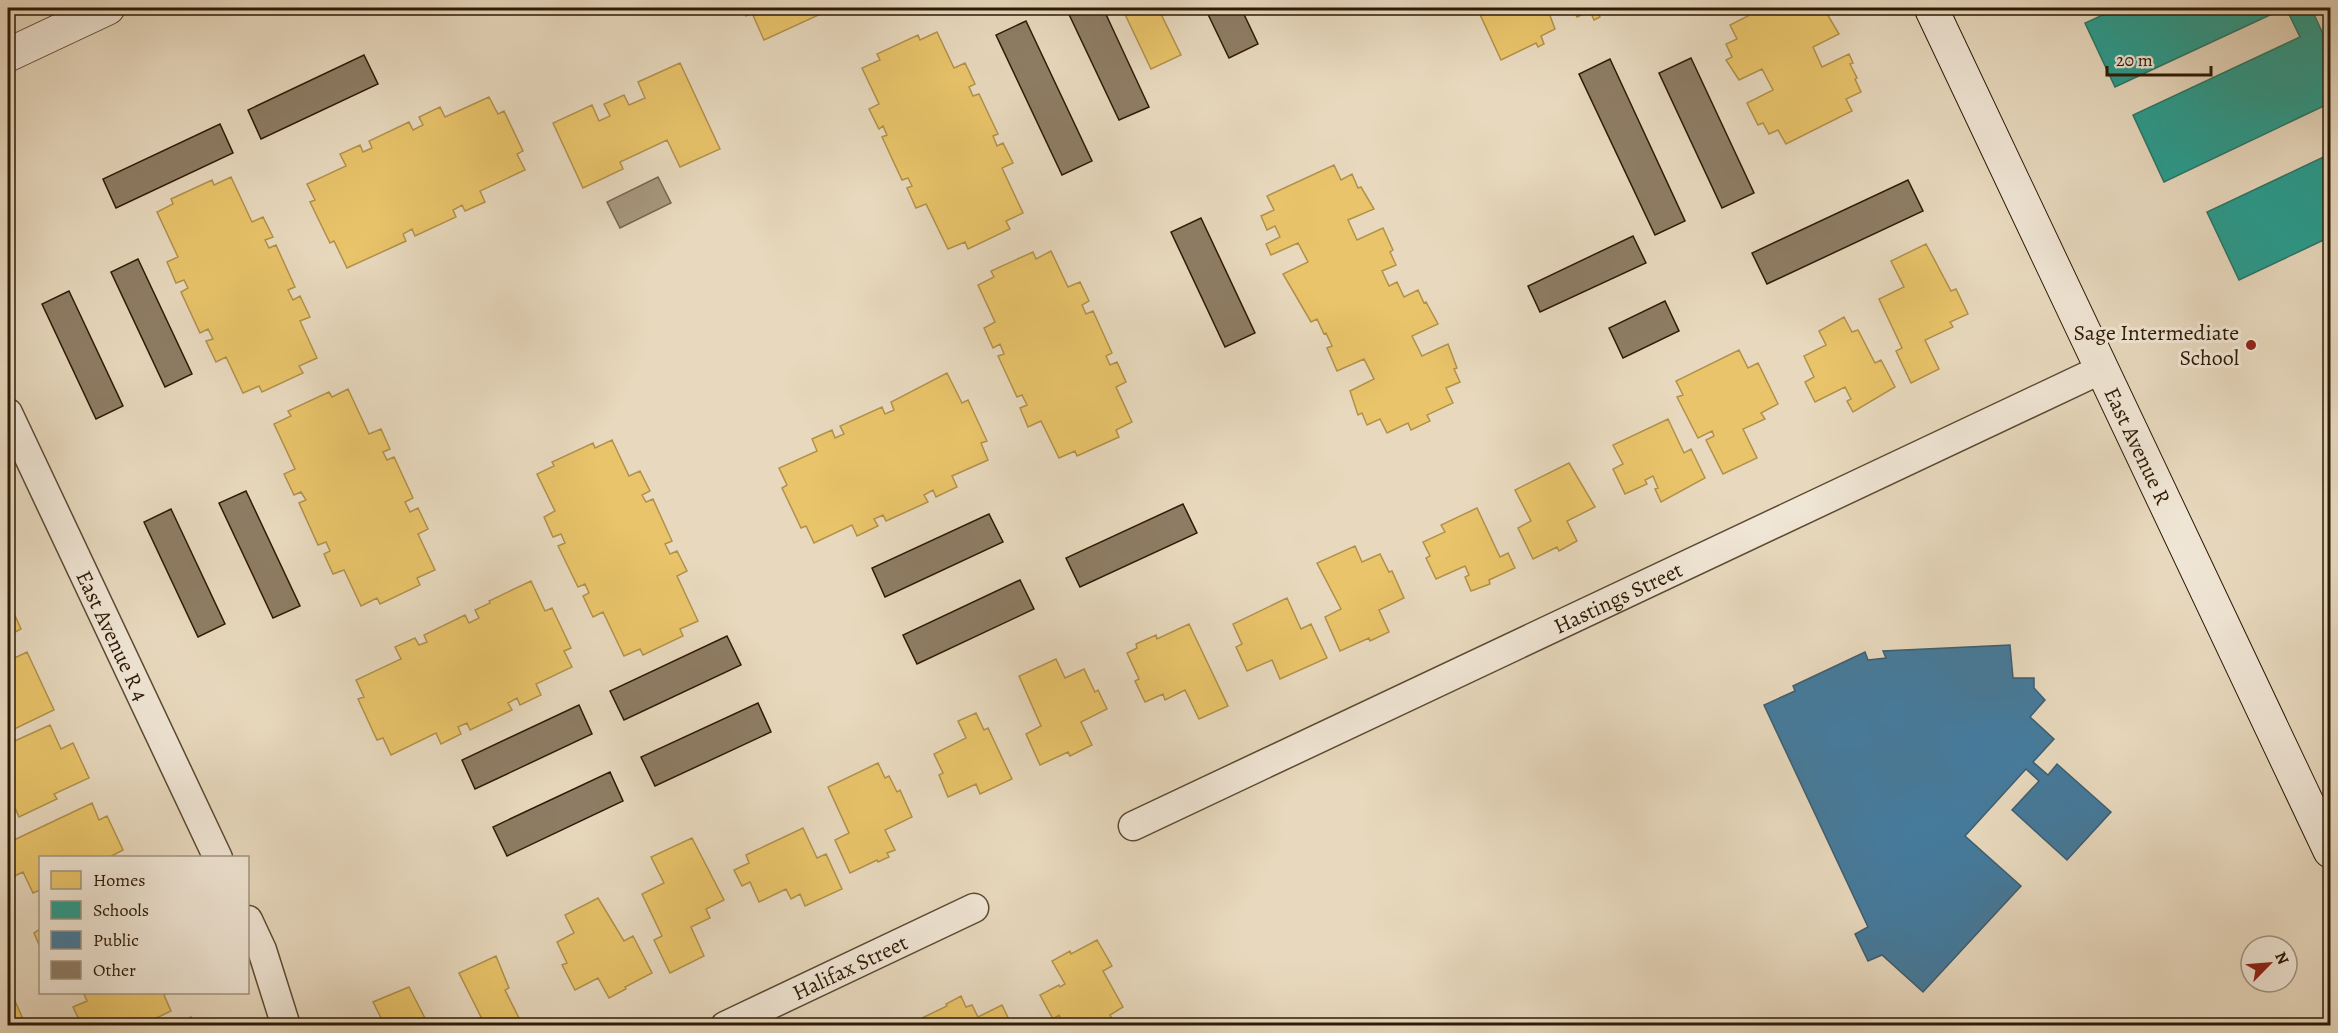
<svg xmlns="http://www.w3.org/2000/svg" width="2338" height="1033" font-family="Alegreya,serif">
	<style>
		.water { fill: #a8987f; stroke: #77664e; stroke-width: 1.5 }
		.homes { fill: #e9c46a; stroke: #b1914b; stroke-width: 1.5 }
		.schools { fill: #2a9d8f; stroke: #2b7665; stroke-width: 1.5 }
		.public { fill: #457b9d; stroke: #3e5e6f; stroke-width: 1.5 }
		.building { fill: #8e7d65; stroke: #2d1a04; stroke-width: 1.5 }
		.lines { fill: none; stroke-linecap: round; stroke-linejoin: round }
		.minor-casing { stroke: #5c4a32; stroke-width: 31 }
		.tertiary-casing { stroke: #5c4a32; stroke-width: 35 }
		.secondary-casing { stroke: #2d1a04; stroke-width: 35 }
		.minor { stroke: #f0e6d5; stroke-width: 28 }
		.tertiary { stroke: #f0e6d5; stroke-width: 33 }
		.secondary { stroke: #f0e6d5; stroke-width: 33 }
		.poi-dot { fill: #8f2418; stroke: #f0e6d5; stroke-width: 2 }
		.labels { text-anchor: middle; stroke-width: 6; stroke-linejoin: round; paint-order: stroke }
		.poi-label { font-size: 22px; fill: #2d1a04; stroke: #f0e6d5; text-anchor: end }
		.street-label { font-size: 22px; fill: #2d1a04; stroke: #f0e6d5 }
	</style>
	<rect width="100%" height="100%" fill="#e8d9be"/>
	<filter id="stains"><feTurbulence type="fractalNoise" baseFrequency=".00333" numOctaves="4"/><feColorMatrix values="0 0 0 0 .2 0 0 0 0 .09 0 0 0 0 .02 0 0 0 .5 -.17"/></filter>
	<radialGradient id="worn" r=".72"><stop offset=".6" stop-color="#630" stop-opacity="0"/><stop offset="1" stop-color="#630" stop-opacity=".3"/></radialGradient>
	<path class="water" d="M 658,177 L 671,203 L 620,228 L 607,202 Z"/>
	<path class="homes" d="M 742,8 L 820,8 L 823,13 L 764,40 L 752,13 L 746,16 Z
		M 1122,8 L 1158,8 L 1181,55 L 1151,69 Z
		M 1477,8 L 1561,8 L 1549,13 L 1555,29 L 1541,36 L 1544,44 L 1538,47 L 1536,43 L 1501,60 Z
		M 1572,8 L 1613,8 L 1599,14 L 1600,17 L 1594,20 L 1590,11 L 1577,17 Z
		M 1744,8 L 1821,8 L 1824,14 L 1826,12 L 1839,34 L 1813,47 L 1822,67 L 1849,54 L 1853,63 L 1850,64 L 1857,78 L 1855,79 L 1861,92 L 1846,99 L 1852,111 L 1786,144 L 1778,130 L 1769,134 L 1763,123 L 1758,125 L 1747,103 L 1773,90 L 1762,69 L 1739,80 L 1726,60 L 1732,57 L 1726,44 L 1737,39 L 1730,25 L 1748,16 Z
		M 937,32 L 954,68 L 965,63 L 975,84 L 969,87 L 973,96 L 979,94 L 998,134 L 993,136 L 997,146 L 1003,143 L 1013,163 L 1002,168 L 1023,213 L 1006,221 L 1010,229 L 968,249 L 965,242 L 948,249 L 926,204 L 916,208 L 907,188 L 912,186 L 908,178 L 902,180 L 882,137 L 887,135 L 883,126 L 879,129 L 869,109 L 879,104 L 862,68 L 880,60 L 877,54 L 918,35 L 920,40 Z
		M 680,63 L 720,149 L 680,167 L 667,140 L 620,162 L 623,169 L 583,188 L 553,123 L 592,105 L 599,121 L 610,116 L 604,104 L 624,95 L 629,105 L 645,98 L 638,82 Z
		M 489,97 L 498,114 L 504,111 L 523,151 L 517,154 L 525,170 L 480,191 L 485,202 L 465,211 L 462,205 L 453,210 L 456,217 L 415,236 L 412,229 L 403,234 L 406,241 L 347,268 L 334,241 L 330,243 L 310,202 L 315,200 L 307,184 L 346,166 L 340,154 L 360,145 L 363,152 L 372,148 L 369,141 L 409,122 L 413,130 L 423,125 L 419,117 L 440,107 L 445,117 Z
		M 1334,165 L 1341,180 L 1352,174 L 1358,188 L 1361,187 L 1374,209 L 1348,220 L 1357,240 L 1383,228 L 1393,250 L 1390,252 L 1396,265 L 1382,271 L 1389,286 L 1397,282 L 1404,297 L 1418,290 L 1424,303 L 1426,302 L 1438,324 L 1412,336 L 1422,356 L 1448,344 L 1457,368 L 1454,369 L 1460,382 L 1446,388 L 1453,403 L 1427,415 L 1430,421 L 1411,430 L 1408,423 L 1387,433 L 1380,419 L 1367,425 L 1362,413 L 1358,415 L 1350,391 L 1374,379 L 1364,359 L 1337,371 L 1327,348 L 1332,346 L 1326,333 L 1324,334 L 1317,319 L 1311,322 L 1283,274 L 1308,262 L 1298,243 L 1271,255 L 1266,244 L 1280,237 L 1275,226 L 1267,230 L 1261,216 L 1274,210 L 1267,196 Z
		M 231,177 L 252,222 L 263,217 L 273,237 L 265,240 L 269,248 L 276,245 L 295,287 L 288,290 L 293,300 L 300,296 L 310,317 L 300,321 L 317,358 L 299,366 L 303,373 L 262,392 L 259,386 L 243,393 L 226,357 L 216,362 L 206,341 L 213,339 L 208,329 L 200,333 L 181,292 L 188,288 L 184,280 L 176,283 L 167,262 L 178,257 L 157,212 L 173,204 L 171,199 L 212,180 L 214,185 Z
		M 1926,244 L 1951,291 L 1956,289 L 1968,314 L 1950,322 L 1953,327 L 1925,340 L 1939,369 L 1911,383 L 1896,351 L 1902,348 L 1879,299 L 1904,287 L 1891,261 Z
		M 1051,251 L 1068,287 L 1080,282 L 1089,301 L 1082,305 L 1086,314 L 1093,311 L 1112,353 L 1106,356 L 1110,365 L 1117,362 L 1126,382 L 1116,387 L 1132,422 L 1116,430 L 1119,437 L 1077,456 L 1075,451 L 1059,458 L 1041,421 L 1028,427 L 1020,408 L 1027,405 L 1022,395 L 1017,397 L 998,356 L 1004,354 L 1000,344 L 993,348 L 984,328 L 995,322 L 978,285 L 994,277 L 991,271 L 1033,252 L 1036,259 Z
		M 1844,317 L 1852,332 L 1858,330 L 1875,363 L 1881,360 L 1895,387 L 1853,412 L 1847,401 L 1851,399 L 1845,387 L 1815,402 L 1805,382 L 1814,377 L 1804,356 L 1826,345 L 1819,331 Z
		M 1739,350 L 1748,368 L 1758,363 L 1778,404 L 1761,413 L 1765,419 L 1743,429 L 1757,458 L 1723,474 L 1706,440 L 1714,436 L 1712,431 L 1698,438 L 1677,397 L 1683,395 L 1676,381 Z
		M 947,373 L 962,403 L 968,400 L 987,441 L 981,443 L 988,460 L 952,476 L 957,487 L 936,497 L 933,490 L 924,495 L 928,502 L 886,521 L 883,515 L 874,519 L 878,526 L 857,536 L 852,525 L 814,543 L 806,526 L 801,528 L 782,488 L 787,485 L 779,468 L 817,451 L 812,439 L 832,430 L 835,438 L 844,434 L 840,426 L 882,407 L 885,414 L 894,410 L 891,402 Z
		M 348,389 L 369,434 L 381,429 L 390,449 L 383,452 L 387,460 L 394,457 L 413,498 L 405,502 L 410,512 L 418,508 L 428,529 L 418,534 L 435,570 L 417,578 L 420,585 L 380,604 L 377,598 L 361,606 L 344,570 L 333,574 L 324,554 L 330,551 L 326,542 L 318,545 L 299,503 L 306,500 L 301,492 L 294,495 L 284,474 L 295,469 L 274,424 L 291,416 L 288,411 L 329,392 L 332,397 Z
		M 1668,419 L 1684,453 L 1691,449 L 1705,478 L 1661,502 L 1655,489 L 1658,488 L 1653,476 L 1645,480 L 1647,484 L 1625,494 L 1613,469 L 1623,464 L 1613,445 Z
		M 612,440 L 629,476 L 640,471 L 650,491 L 642,495 L 646,502 L 653,499 L 672,541 L 665,544 L 670,554 L 677,551 L 687,571 L 677,576 L 698,621 L 680,629 L 683,636 L 643,655 L 640,649 L 624,656 L 603,612 L 593,617 L 583,596 L 589,593 L 585,584 L 578,587 L 558,546 L 565,543 L 561,534 L 553,537 L 544,517 L 555,511 L 537,474 L 554,466 L 552,462 L 593,443 L 595,448 Z
		M 1569,463 L 1595,507 L 1567,521 L 1577,541 L 1559,551 L 1557,547 L 1533,559 L 1518,528 L 1531,521 L 1515,490 Z
		M 1477,508 L 1500,557 L 1508,553 L 1515,568 L 1489,580 L 1490,584 L 1471,591 L 1465,577 L 1469,575 L 1465,566 L 1436,579 L 1426,558 L 1430,556 L 1423,542 L 1445,532 L 1441,525 Z
		M 1355,546 L 1362,562 L 1380,554 L 1389,572 L 1392,571 L 1404,598 L 1379,610 L 1389,632 L 1370,641 L 1369,638 L 1340,651 L 1325,617 L 1341,609 L 1317,563 Z
		M 531,581 L 545,611 L 552,608 L 571,648 L 564,651 L 572,667 L 536,684 L 541,695 L 520,705 L 517,698 L 508,703 L 512,710 L 470,730 L 467,723 L 458,727 L 461,734 L 441,744 L 436,733 L 391,755 L 383,738 L 377,740 L 358,699 L 364,697 L 356,680 L 401,659 L 395,647 L 415,638 L 419,645 L 427,642 L 424,635 L 465,615 L 469,623 L 479,618 L 475,610 L 490,603 L 489,601 Z
		M 1287,598 L 1301,629 L 1311,624 L 1327,658 L 1280,679 L 1272,660 L 1247,671 L 1236,647 L 1242,644 L 1233,624 Z
		M 8,600 L 21,629 L 8,636 Z
		M 1189,624 L 1228,706 L 1199,719 L 1185,690 L 1165,700 L 1163,694 L 1145,702 L 1135,681 L 1139,679 L 1127,653 L 1137,648 L 1136,644 L 1156,635 L 1157,639 Z
		M 27,652 L 54,710 L 8,732 L 8,661 Z
		M 1056,659 L 1065,678 L 1084,669 L 1095,692 L 1098,690 L 1107,709 L 1081,722 L 1092,745 L 1070,756 L 1068,752 L 1040,765 L 1026,734 L 1041,726 L 1019,676 Z
		M 976,713 L 984,730 L 988,728 L 1012,779 L 980,794 L 976,784 L 948,797 L 939,775 L 943,773 L 934,754 L 966,738 L 958,721 Z
		M 50,725 L 61,749 L 73,743 L 89,778 L 54,794 L 57,799 L 19,817 L 16,810 L 8,813 L 8,744 Z
		M 878,763 L 885,778 L 889,776 L 897,792 L 900,790 L 912,817 L 885,830 L 895,850 L 887,853 L 889,857 L 878,862 L 877,860 L 850,873 L 835,840 L 849,833 L 828,787 Z
		M 92,803 L 99,820 L 107,816 L 123,850 L 108,858 L 40,858 L 40,890 L 33,893 L 23,872 L 8,879 L 8,846 L 15,843 L 14,840 Z
		M 803,828 L 817,858 L 826,854 L 842,889 L 805,906 L 800,894 L 791,899 L 786,889 L 759,902 L 750,882 L 742,886 L 734,870 L 749,863 L 746,855 Z
		M 692,838 L 724,900 L 706,909 L 710,918 L 691,927 L 704,956 L 670,973 L 654,940 L 662,936 L 642,894 L 664,883 L 651,857 Z
		M 598,898 L 624,941 L 633,936 L 652,973 L 625,987 L 626,989 L 609,998 L 598,978 L 575,990 L 562,965 L 567,963 L 557,942 L 574,933 L 565,915 Z
		M 8,929 L 14,943 L 8,947 Z
		M 40,929 L 40,947 L 34,933 Z
		M 1097,940 L 1112,966 L 1103,971 L 1123,1007 L 1110,1015 L 1116,1026 L 1092,1026 L 1090,1023 L 1084,1026 L 1081,1019 L 1069,1026 L 1064,1026 L 1059,1015 L 1053,1019 L 1040,995 L 1059,985 L 1060,987 L 1065,984 L 1052,961 L 1070,951 L 1071,954 Z
		M 496,956 L 509,988 L 505,990 L 523,1026 L 466,1026 L 481,1017 L 459,973 Z
		M 8,985 L 26,1026 L 8,1026 Z
		M 409,987 L 429,1026 L 379,1026 L 381,1024 L 379,1019 L 381,1018 L 373,1002 Z
		M 83,992 L 170,992 L 164,995 L 171,1011 L 140,1026 L 82,1026 L 73,1007 L 87,1001 Z
		M 961,996 L 966,1007 L 972,1005 L 978,1017 L 1002,1005 L 1012,1026 L 923,1026 L 920,1019 L 947,1006 L 946,1004 Z
		M 191,1017 L 195,1026 L 172,1026 Z
		M 899,1018 L 903,1026 L 883,1026 Z"/>
	<path class="schools" d="M 2118,8 L 2285,8 L 2115,87 L 2085,23 Z
		M 2286,8 L 2311,8 L 2330,49 L 2330,94 L 2328,95 L 2330,103 L 2164,182 L 2133,115 L 2300,37 Z
		M 2330,154 L 2330,237 L 2239,280 L 2207,212 Z"/>
	<path class="public" d="M 2010,645 L 2013,678 L 2034,678 L 2034,688 L 2045,700 L 2030,717 L 2054,739 L 2033,762 L 2048,775 L 2057,764 L 2111,812 L 2067,860 L 2012,810 L 2039,781 L 2026,769 L 1965,836 L 2021,886 L 1923,992 L 1882,955 L 1868,961 L 1855,934 L 1868,927 L 1764,705 L 1795,691 L 1793,686 L 1865,652 L 1868,660 L 1886,658 L 1883,651 Z"/>
	<path class="building" d="M 1066,8 L 1103,8 L 1149,107 L 1119,120 Z
		M 1205,8 L 1241,8 L 1258,44 L 1229,58 Z
		M 1026,21 L 1092,161 L 1062,175 L 996,35 Z
		M 364,55 L 378,84 L 261,139 L 248,110 Z
		M 1691,58 L 1754,193 L 1722,208 L 1659,73 Z
		M 1610,59 L 1685,221 L 1655,235 L 1579,74 Z
		M 220,124 L 233,153 L 116,208 L 103,179 Z
		M 1908,180 L 1923,211 L 1767,284 L 1752,253 Z
		M 1201,218 L 1255,333 L 1225,347 L 1171,232 Z
		M 1633,236 L 1646,263 L 1540,312 L 1528,286 Z
		M 138,259 L 192,374 L 165,387 L 111,272 Z
		M 69,291 L 123,406 L 96,419 L 42,304 Z
		M 1665,301 L 1679,331 L 1623,358 L 1609,328 Z
		M 246,491 L 300,606 L 273,618 L 219,503 Z
		M 1183,504 L 1197,533 L 1080,587 L 1066,558 Z
		M 171,509 L 225,624 L 198,637 L 144,522 Z
		M 989,514 L 1003,542 L 885,597 L 872,568 Z
		M 1020,580 L 1034,609 L 917,664 L 903,635 Z
		M 727,636 L 741,665 L 624,720 L 610,691 Z
		M 758,703 L 771,732 L 655,786 L 641,757 Z
		M 579,705 L 592,734 L 475,789 L 462,760 Z
		M 610,772 L 623,801 L 507,856 L 493,827 Z"/>
	<g class="lines">
		<g class="minor-casing">
			<g id="minor">
				<path id="s1" d="M 8,413 L 218,858"/>
				<path id="s2" d="M 1133,826 L 2102,369"/>
				<path d="M 248,920 L 262,950 L 286,1026"/>
				<path id="s3" d="M 725,1026 L 974,908"/>
			</g>
		</g>
		<g class="tertiary-casing">
			<path id="tertiary" d="M 8,55 L 108,8"/>
		</g>
		<g class="secondary-casing">
			<g id="secondary">
				<path id="s4" d="M 1931,8 L 2330,851"/>
			</g>
		</g>
		<use href="#minor" class="minor"/>
		<use href="#tertiary" class="tertiary"/>
		<use href="#secondary" class="secondary"/>
	</g>
	<circle class="poi-dot" cx="2251" cy="345" r="6"/>
	<g class="labels">
		<g class="poi-label">
			<text x="2239" y="340">Sage Intermediate<tspan x="2239" dy="25">School</tspan></text>
		</g>
		<g class="street-label">
			<text dy="8" stroke="none"><textPath href="#s4" startOffset="484">East Avenue R</textPath></text>
			<text dy="8" stroke="none"><textPath href="#s2" startOffset="536">Hastings Street</textPath></text>
			<text dy="8" stroke="none"><textPath href="#s1" startOffset="246">East Avenue R 4</textPath></text>
			<text dy="8" stroke="none"><textPath href="#s3" startOffset="138">Halifax Street</textPath></text>
		</g>
	</g>
	<rect width="2338" height="1033" fill="none" stroke="#e8d9be" stroke-width="30"/>
	<rect x="9" y="9" width="2320" height="1015" fill="none" stroke="#2d1a04" stroke-width="3"/>
	<rect x="15" y="15" width="2308" height="1003" fill="none" stroke="#2d1a04" stroke-width="1.5"/>
	<rect x="39" y="856" width="210" height="138" fill="#f0e6d5" stroke="#a29481" stroke-width="1.5"/>
	<rect x="51" y="871" width="30" height="18" fill="#e9c46a" stroke="#a29481" stroke-width="1.5"/>
	<text x="93" y="886" font-size="18" fill="#2d1a04">Homes</text>
	<rect x="51" y="901" width="30" height="18" fill="#2a9d8f" stroke="#a29481" stroke-width="1.5"/>
	<text x="93" y="916" font-size="18" fill="#2d1a04">Schools</text>
	<rect x="51" y="931" width="30" height="18" fill="#457b9d" stroke="#a29481" stroke-width="1.5"/>
	<text x="93" y="946" font-size="18" fill="#2d1a04">Public</text>
	<rect x="51" y="961" width="30" height="18" fill="#8e7d65" stroke="#a29481" stroke-width="1.5"/>
	<text x="93" y="976" font-size="18" fill="#2d1a04">Other</text>
	<g transform="translate(2269 964) rotate(65)"><circle r="28" fill="#f0e6d5" stroke="#a29481" stroke-width="1.5"/>
	<path d="M0-4.5L10 22L0 15L-10 22Z" fill="#8f2418"/>
	<text y="-9" font-size="16" font-weight="bold" text-anchor="middle" fill="#2d1a04">N</text>
	</g>
	<path d="M2107 66v9h104v-9" fill="none" stroke="#2d1a04" stroke-width="3"/>
	<text x="2116" y="66" font-size="18" fill="#2d1a04" stroke="#f0e6d5" stroke-width="4.5" paint-order="stroke">20 m</text>
	<rect width="100%" height="100%" filter="url(#stains)"/>
	<rect width="100%" height="100%" fill="url(#worn)"/>
</svg>
